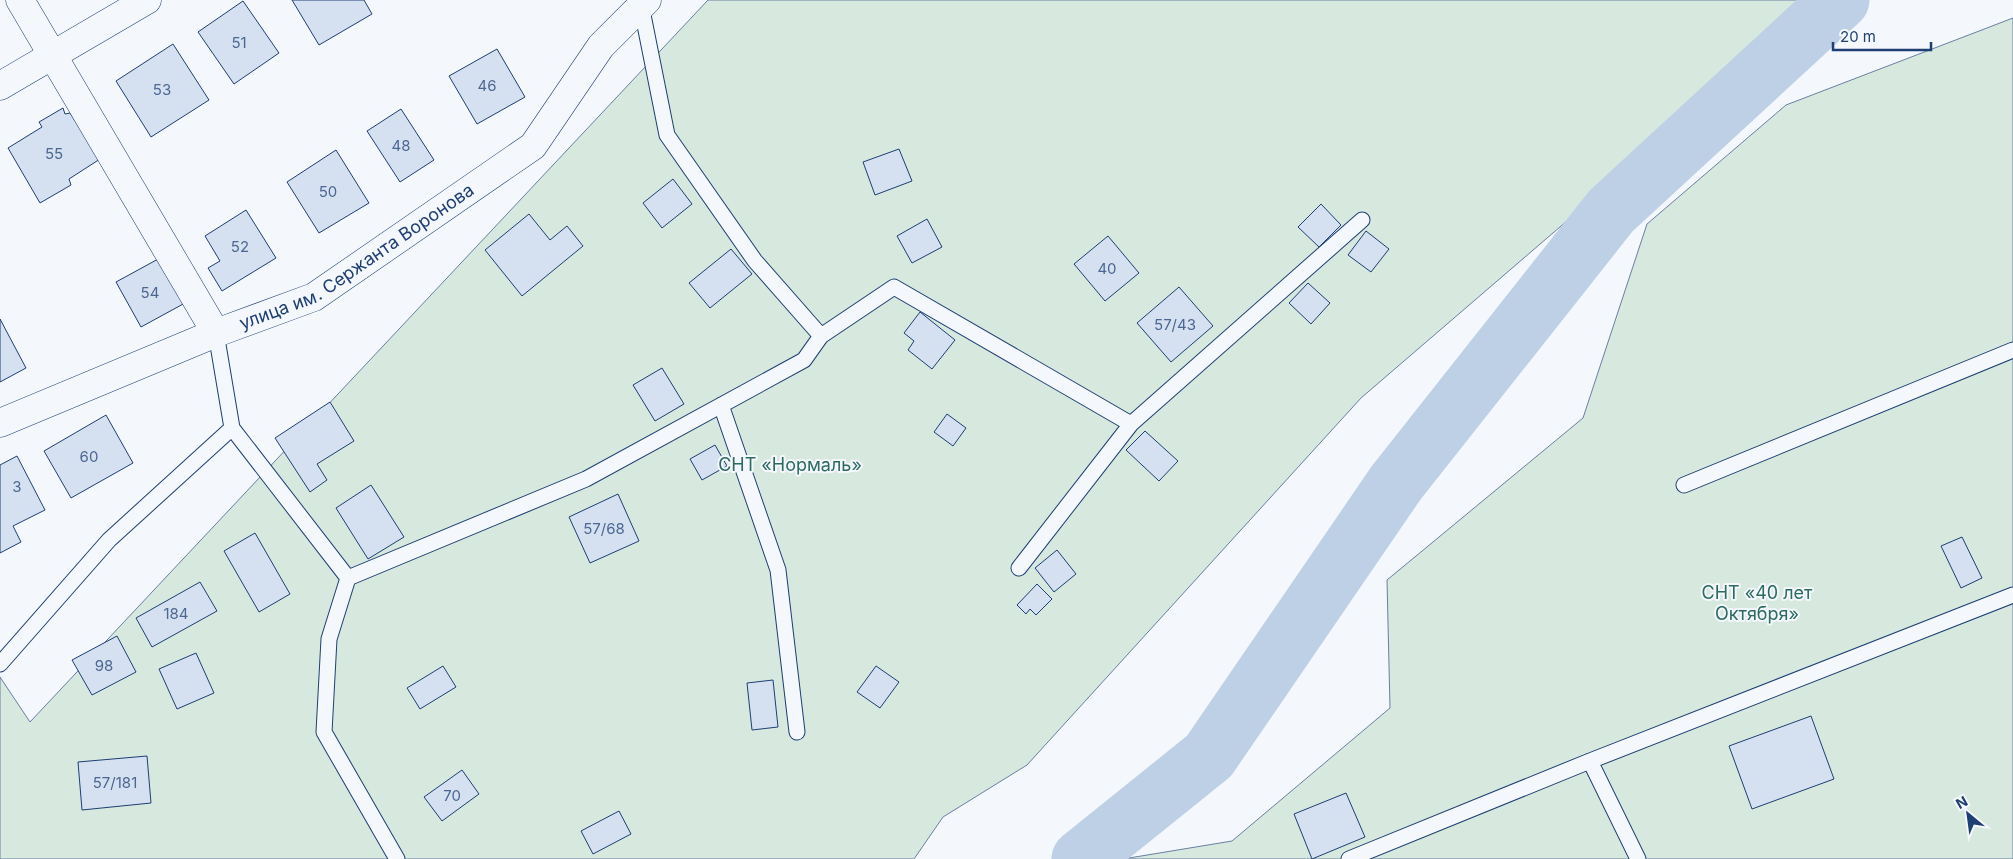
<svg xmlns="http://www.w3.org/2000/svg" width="2013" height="859" font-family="Inter,sans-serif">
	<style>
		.green { fill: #d7e8df; stroke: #687fa3 }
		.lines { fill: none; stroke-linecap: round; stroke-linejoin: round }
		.river { stroke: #bed0e5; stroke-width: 59 }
		.building { fill: #d5e0f0; stroke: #1d3f73 }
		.lane-casing { stroke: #1d3f73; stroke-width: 17 }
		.street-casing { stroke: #1d3f73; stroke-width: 29 }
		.lane { stroke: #f4f7fb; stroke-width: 15 }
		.street { stroke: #f4f7fb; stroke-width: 28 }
		.labels { text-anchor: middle; stroke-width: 4; stroke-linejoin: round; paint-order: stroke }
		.number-label { font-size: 15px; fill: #4b6792 }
		.street-label { font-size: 18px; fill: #1d3f73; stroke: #f4f7fb }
		.park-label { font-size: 18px; fill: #2c6c60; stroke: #f4f7fb }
	</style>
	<rect width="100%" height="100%" fill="#f4f7fb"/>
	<path class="green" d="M 708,0 L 1824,0 L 1361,398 L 1027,765 L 943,817 L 914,859 L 0,859 L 0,677 L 30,722 Z
		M 2013,18 L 2013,859 L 1123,859 L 1232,841 L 1390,708 L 1387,580 L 1583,418 L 1647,224 L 1786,105 Z"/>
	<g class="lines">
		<path class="river" d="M 1081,859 L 1209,756 L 1396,483 L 1611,211 L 1840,0"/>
	</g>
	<path class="building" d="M 292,0 L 364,0 L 372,14 L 319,45 Z
		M 243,1 L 279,53 L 234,84 L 198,32 Z
		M 173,44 L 209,100 L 151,137 L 116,81 Z
		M 497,49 L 525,97 L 477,124 L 449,76 Z
		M 63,108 L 65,114 L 70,113 L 100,159 L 69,179 L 71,185 L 40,203 L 8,148 L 42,127 L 39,122 Z
		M 401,109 L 434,160 L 400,182 L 367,131 Z
		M 899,149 L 912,181 L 875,195 L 863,162 Z
		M 336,150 L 369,203 L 319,233 L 287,182 Z
		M 673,179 L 692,204 L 662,228 L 643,203 Z
		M 1321,204 L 1341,225 L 1319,247 L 1298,227 Z
		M 246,210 L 276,258 L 222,291 L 208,268 L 220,261 L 205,236 Z
		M 529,214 L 550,240 L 567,226 L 583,246 L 522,296 L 485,250 Z
		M 927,219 L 942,247 L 912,263 L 897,236 Z
		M 1366,231 L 1389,249 L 1371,272 L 1348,255 Z
		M 1108,236 L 1139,273 L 1105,301 L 1074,264 Z
		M 731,249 L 752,274 L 710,308 L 689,283 Z
		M 160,258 L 185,303 L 141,327 L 116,282 Z
		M 1308,283 L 1330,303 L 1311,324 L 1289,303 Z
		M 1179,287 L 1213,326 L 1171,362 L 1137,323 Z
		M 920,312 L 955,340 L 932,369 L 908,350 L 914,341 L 904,333 Z
		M 0,319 L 26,368 L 0,382 Z
		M 662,368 L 684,404 L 655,421 L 633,385 Z
		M 330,402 L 354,441 L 317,464 L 327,480 L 310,492 L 275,438 Z
		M 947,414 L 966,428 L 953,446 L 934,432 Z
		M 106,415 L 133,463 L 71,498 L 44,451 Z
		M 1145,431 L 1178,461 L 1159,481 L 1126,450 Z
		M 715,445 L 727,466 L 702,480 L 690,459 Z
		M 17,456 L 45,510 L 13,526 L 21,542 L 0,553 L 0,465 Z
		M 371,485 L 404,537 L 368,559 L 336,508 Z
		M 618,494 L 639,541 L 590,563 L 569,517 Z
		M 255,533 L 290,594 L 259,612 L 224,551 Z
		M 1962,537 L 1982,578 L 1961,588 L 1941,546 Z
		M 1057,550 L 1076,574 L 1054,592 L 1035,568 Z
		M 200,582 L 217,611 L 152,647 L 136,618 Z
		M 1037,584 L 1052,599 L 1036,615 L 1030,609 L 1026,614 L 1017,605 Z
		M 117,636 L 136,672 L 92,695 L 72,660 Z
		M 196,653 L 214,693 L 177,709 L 159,669 Z
		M 443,666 L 456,687 L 420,709 L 407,688 Z
		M 876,666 L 899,682 L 880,708 L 857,692 Z
		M 773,680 L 778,727 L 752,730 L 747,683 Z
		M 1811,716 L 1834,779 L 1752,809 L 1729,746 Z
		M 147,756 L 151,803 L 82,810 L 78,762 Z
		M 462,770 L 479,794 L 442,821 L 424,797 Z
		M 1346,793 L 1365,837 L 1312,859 L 1294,814 Z
		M 619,811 L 631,834 L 593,854 L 581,831 Z"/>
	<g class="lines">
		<g class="lane-casing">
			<path id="lane" d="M 641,5 L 667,135 L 755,261 L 821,336 L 894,287 L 1131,424
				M 216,333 L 232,428 L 348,578
				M 721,405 L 778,570 L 797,732
				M 1684,485 L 2013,350
				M 1019,568 L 1131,424 L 1362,220
				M 0,664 L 109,540 L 232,428
				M 1590,761 L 1638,859
				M 397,859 L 324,732 L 329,639 L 348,578 L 586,479 L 804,360 L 821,336
				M 1349,859 L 1590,761 L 2013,595"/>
		</g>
		<g class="street-casing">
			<g id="street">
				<path d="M 20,0 L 216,333"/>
				<path d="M 0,86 L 147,0"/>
				<path id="s1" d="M 0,423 L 216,333 L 314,297 L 533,146 L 601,46 L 647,0"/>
			</g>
		</g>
		<use href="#lane" class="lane"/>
		<use href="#street" class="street"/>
	</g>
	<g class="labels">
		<g class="number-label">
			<text x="239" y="48">51</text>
			<text x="487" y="91">46</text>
			<text x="162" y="95">53</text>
			<text x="401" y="151">48</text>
			<text x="54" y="159">55</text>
			<text x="328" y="197">50</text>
			<text x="240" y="252">52</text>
			<text x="1107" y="274">40</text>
			<text x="150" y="298">54</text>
			<text x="1175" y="330">57/43</text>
			<text x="89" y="462">60</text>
			<text x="17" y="492">3</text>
			<text x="604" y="534">57/68</text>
			<text x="176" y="619">184</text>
			<text x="104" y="671">98</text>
			<text x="115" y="788">57/181</text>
			<text x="452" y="801">70</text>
		</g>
		<g class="street-label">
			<text dy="6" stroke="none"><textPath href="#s1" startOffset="395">улица им. Сержанта Воронова</textPath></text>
		</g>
		<g class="park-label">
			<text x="790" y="471">СНТ «Нормаль»</text>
			<text x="1757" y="599">СНТ «40 лет<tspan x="1757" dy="21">Октября»</tspan></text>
		</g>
	</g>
	<g transform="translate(1968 814) rotate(331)" stroke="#f4f7fb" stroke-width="4" paint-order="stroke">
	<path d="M0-4L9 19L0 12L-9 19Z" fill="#1d3f73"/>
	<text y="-8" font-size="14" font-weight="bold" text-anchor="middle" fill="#1d3f73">N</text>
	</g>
	<path d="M1833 42v8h98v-8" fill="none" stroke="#1d3f73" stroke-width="2.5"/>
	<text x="1840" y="42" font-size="15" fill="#1d3f73" stroke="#f4f7fb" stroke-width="4" paint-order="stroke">20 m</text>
</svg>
